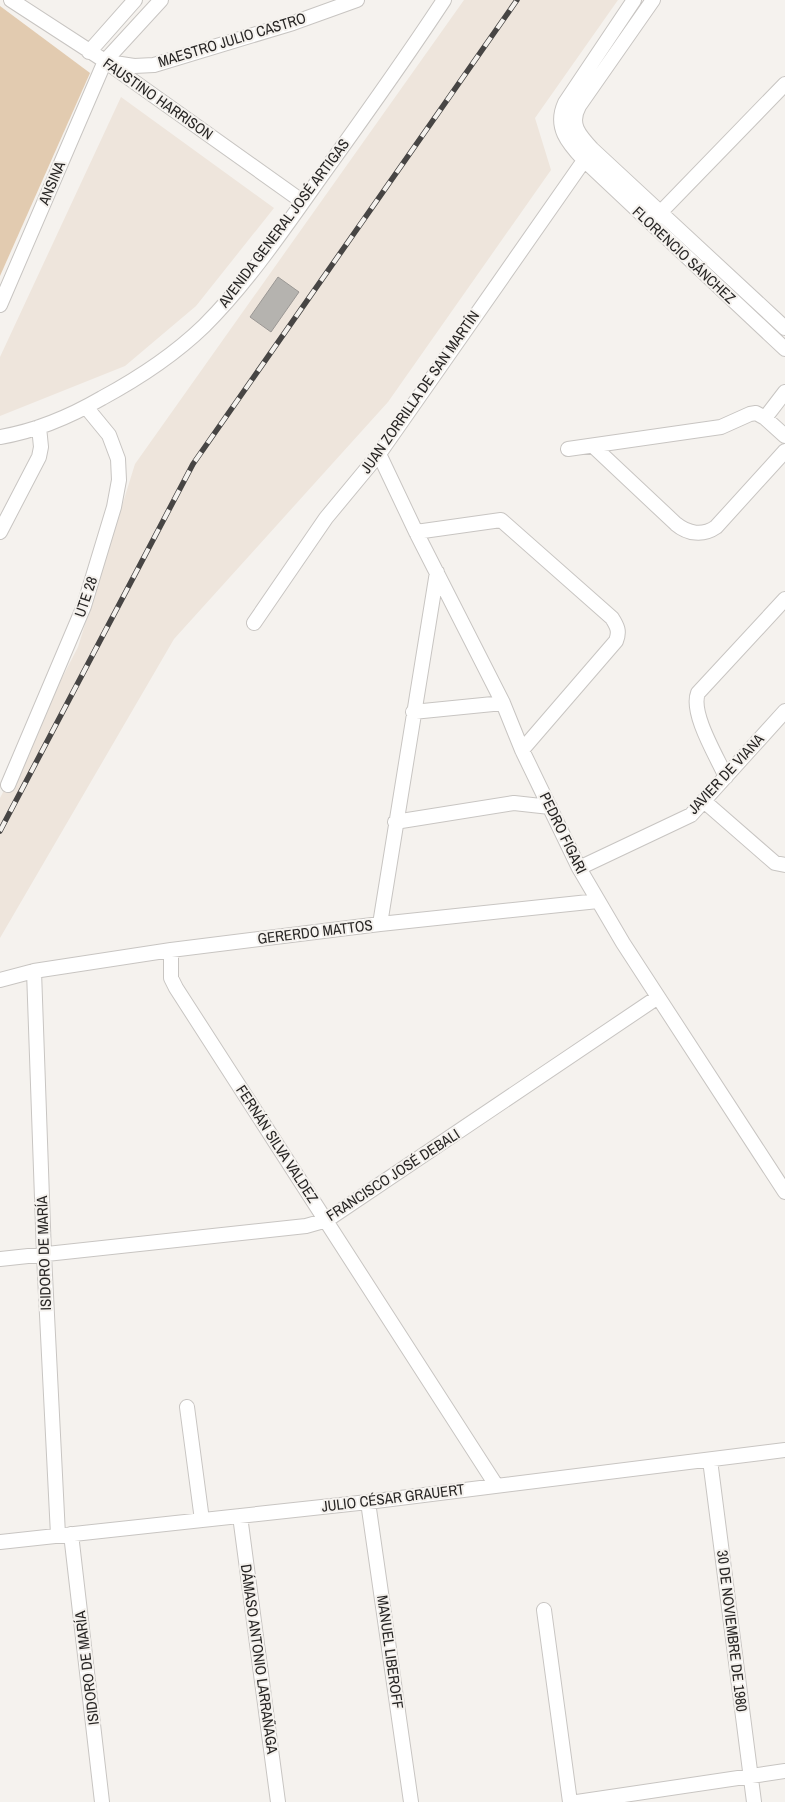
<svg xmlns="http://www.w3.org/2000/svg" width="785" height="1802" font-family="'Archivo Narrow',sans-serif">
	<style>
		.built { fill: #eee5dc }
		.green { fill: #e2cbb0 }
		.building { fill: #b5b3af; stroke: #9a9794 }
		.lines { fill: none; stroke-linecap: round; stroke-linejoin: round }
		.minor-casing { stroke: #c8c5c2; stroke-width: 16 }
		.minor { stroke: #fff; stroke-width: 14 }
		.rail-casing { stroke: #474544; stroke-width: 5.5 }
		.rail { stroke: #f5f2ee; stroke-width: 4; stroke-dasharray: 11; stroke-linecap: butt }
		.labels { text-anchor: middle; stroke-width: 4; stroke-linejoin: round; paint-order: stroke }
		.street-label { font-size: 15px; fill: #282625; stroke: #f5f2ee }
	</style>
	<rect width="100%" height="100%" fill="#f5f2ee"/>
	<path class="built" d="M 464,0 L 618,0 L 535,118 L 551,170 L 388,402 L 174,639 L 0,938 L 0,798 L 78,647 L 135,464 Z
		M 121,97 L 274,208 L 196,306 L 125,366 L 0,416 L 0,357 Z"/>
	<path class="green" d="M 0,6 L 90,73 L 0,276 Z"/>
	<path class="building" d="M 278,277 L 299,292 L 271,332 L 250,317 Z"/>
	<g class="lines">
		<g class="minor-casing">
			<path id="minor" d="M 11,0 L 105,61 L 303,202
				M 634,0 L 565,103 C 554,127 568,143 584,160 L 785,349
				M 653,0 L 579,106 C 569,124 579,135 592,149 L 785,328
				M 89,52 L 135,0
				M 108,62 L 134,66 L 154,65 L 293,23 L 357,0
				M 656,217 L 785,84
				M 0,305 L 105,61 L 161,0
				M 765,418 L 785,392
				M 0,437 C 36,431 71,416 102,398 C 139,378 174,355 204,326 C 250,280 287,224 325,171 C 366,114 406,58 444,0
				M 593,446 L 676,524 C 688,534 703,536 716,527 L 785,451
				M 568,449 L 721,427 L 750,414 L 756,413 L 765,418 L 785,436
				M 379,454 L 416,532 L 503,703 L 522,750 L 579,868 L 623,943 L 785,1192
				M 0,532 L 39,457 L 41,447 L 39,427
				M 416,532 L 501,520 L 612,618 C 617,626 620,631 616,641 L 522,750
				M 254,623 L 326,518 L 379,454 L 592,149
				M 413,712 L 503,703
				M 726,777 C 717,757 690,713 698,693 L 785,599
				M 8,785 L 84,606 L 114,507 L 119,480 L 118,459 L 109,435 L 86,407
				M 705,802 L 775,863 L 785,865
				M 395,822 L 514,803 L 550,807
				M 579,868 L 691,815 L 785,711
				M 380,924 L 437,572
				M 171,950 L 171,978 L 176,988 L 496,1485
				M 34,971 L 44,1255 L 58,1535
				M 0,980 L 34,971 L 171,950 L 380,924 L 598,901
				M 0,1259 L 306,1226 L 327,1220 L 658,997
				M 187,1407 L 202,1520
				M 710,1460 L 754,1802
				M 368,1502 L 411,1802
				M 240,1516 L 278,1802
				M 71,1534 L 102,1802
				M 0,1542 L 368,1502 L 785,1450
				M 544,1610 L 570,1802
				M 577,1802 L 785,1771"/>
		</g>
		<use href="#minor" class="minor"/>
		<g class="rail-casing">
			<path id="rail" d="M 0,831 L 193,464 L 517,0"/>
		</g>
		<use href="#rail" class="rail"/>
	</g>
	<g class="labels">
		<g class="street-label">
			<text transform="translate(232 40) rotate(-17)" y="5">MAESTRO JULIO CASTRO</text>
			<text transform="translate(158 99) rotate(35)" y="5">FAUSTINO HARRISON</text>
			<text transform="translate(52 183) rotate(-67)" y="5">ANSINA</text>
			<text transform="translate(284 223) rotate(-53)" y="5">AVENIDA GENERAL JOSÉ ARTIGAS</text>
			<text transform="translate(684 255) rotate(43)" y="5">FLORENCIO SÁNCHEZ</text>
			<text transform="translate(420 392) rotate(-55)" y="5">JUAN ZORRILLA DE SAN MARTÍN</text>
			<text transform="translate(86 597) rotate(-71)" y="5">UTE 28</text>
			<text transform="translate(726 774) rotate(-47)" y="5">JAVIER DE VIANA</text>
			<text transform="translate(563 833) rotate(64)" y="5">PEDRO FIGARI</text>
			<text transform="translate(315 932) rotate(-7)" y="5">GERERDO MATTOS</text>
			<text transform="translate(277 1144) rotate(57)" y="5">FERNÁN SILVA VALDEZ</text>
			<text transform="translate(393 1175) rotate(-33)" y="5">FRANCISCO JOSÉ DEBALI</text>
			<text transform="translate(44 1253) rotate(-92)" y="5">ISIDORO DE MARÍA</text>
			<text transform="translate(393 1498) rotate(-7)" y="5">JULIO CÉSAR GRAUERT</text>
			<text transform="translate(732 1631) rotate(83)" y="5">30 DE NOVIEMBRE DE 1980</text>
			<text transform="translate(390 1652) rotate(82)" y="5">MANUEL LIBEROFF</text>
			<text transform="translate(259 1659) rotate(82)" y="5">DÁMASO ANTONIO LARRAÑAGA</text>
			<text transform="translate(87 1668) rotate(-97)" y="5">ISIDORO DE MARÍA</text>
		</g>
	</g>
</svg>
